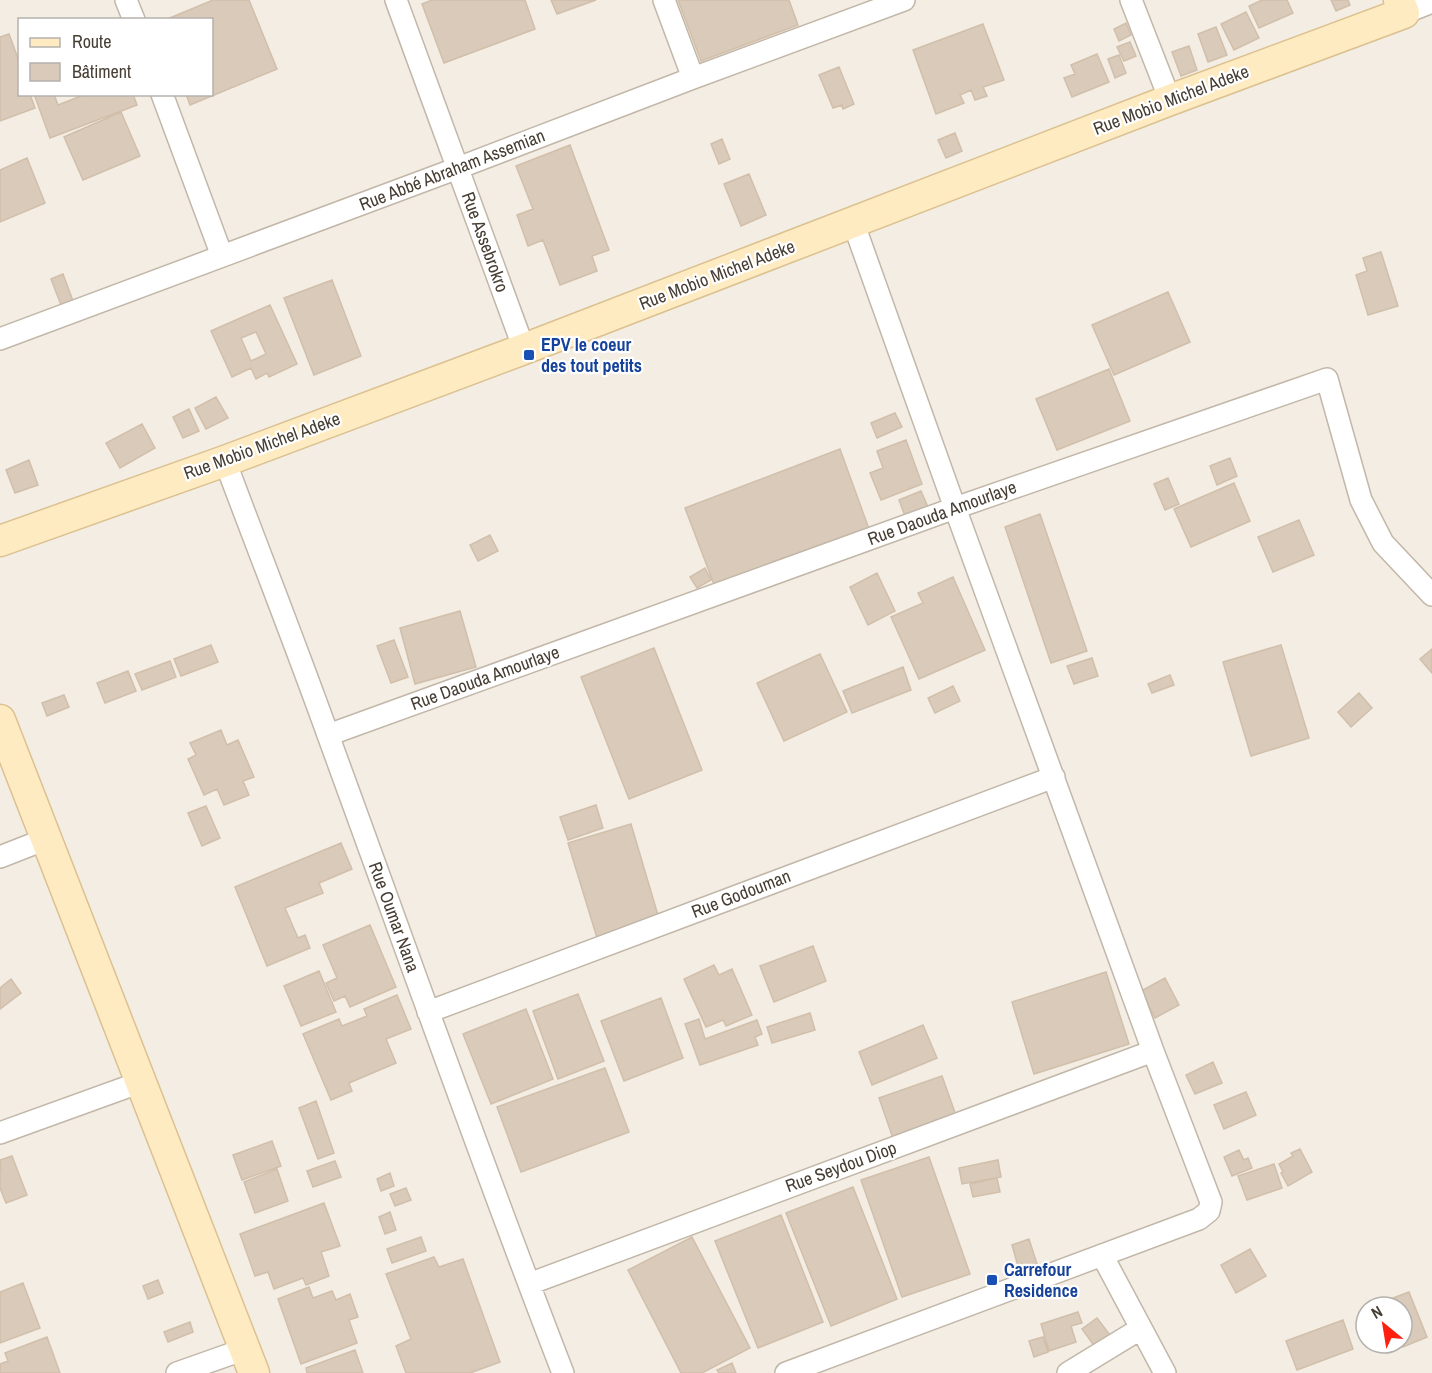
<svg xmlns="http://www.w3.org/2000/svg" width="1432" height="1373" font-family="'Archivo Narrow',sans-serif">
	<style>
		.building { fill: #d9caba; stroke: #d1bfaa; stroke-width: 1.5; fill-rule: evenodd }
		.lines { fill: none; stroke-linecap: round; stroke-linejoin: round }
		.street-casing { stroke: #c2b7a8; stroke-width: 24 }
		.secondary-casing { stroke: #dbc190; stroke-width: 33 }
		.street { stroke: #fff; stroke-width: 21 }
		.secondary { stroke: #ffebc1; stroke-width: 30 }
		.transit-dot { fill: #1a4fb4; stroke: #fff; stroke-width: 2 }
		.labels { text-anchor: middle; stroke-width: 4.5; stroke-linejoin: round; paint-order: stroke }
		.street-label { font-size: 18px; fill: #463d33; stroke: #fff }
		.transit-label { font-size: 18px; font-weight: bold; fill: #164399; stroke: #fff; text-anchor: start }
	</style>
	<rect width="100%" height="100%" fill="#f3ede3"/>
	<path class="building" d="M 213,0 L 249,0 L 277,69 L 190,105 L 186,94 L 212,94 L 212,20 L 165,20 Z
		M 432,0 L 525,0 L 535,29 L 444,63 L 422,4 Z
		M 551,0 L 596,0 L 557,14 Z
		M 678,0 L 789,0 L 798,25 L 701,61 Z
		M 1262,0 L 1287,0 L 1293,13 L 1259,28 L 1249,6 Z
		M 1331,0 L 1348,0 L 1350,5 L 1336,11 Z
		M 1246,12 L 1259,38 L 1234,50 L 1221,24 Z
		M 1126,23 L 1131,35 L 1119,41 L 1114,29 Z
		M 983,24 L 1004,80 L 983,87 L 987,96 L 975,100 L 971,90 L 960,95 L 964,103 L 936,114 L 913,50 Z
		M 1216,27 L 1227,55 L 1208,62 L 1198,34 Z
		M 9,34 L 20,64 L 20,94 L 30,94 L 35,108 L 0,121 L 0,37 Z
		M 1130,42 L 1136,56 L 1124,61 L 1117,47 Z
		M 1189,46 L 1197,70 L 1181,76 L 1172,52 Z
		M 1097,54 L 1109,82 L 1072,97 L 1064,78 L 1075,74 L 1071,65 Z
		M 1119,55 L 1126,73 L 1115,78 L 1108,59 Z
		M 839,67 L 854,104 L 843,109 L 842,105 L 833,108 L 819,75 Z
		M 34,94 L 54,94 L 58,105 L 86,94 L 121,94 L 121,96 L 133,94 L 137,105 L 50,138 Z
		M 121,112 L 140,156 L 83,180 L 64,137 Z
		M 955,133 L 962,151 L 946,158 L 938,140 Z
		M 722,139 L 730,159 L 719,164 L 711,144 Z
		M 570,145 L 609,250 L 592,256 L 597,271 L 560,285 L 543,240 L 528,246 L 517,215 L 533,209 L 516,166 Z
		M 27,158 L 45,203 L 0,222 L 0,170 Z
		M 749,174 L 766,215 L 741,226 L 724,184 Z
		M 1381,252 L 1398,306 L 1368,315 L 1356,275 L 1367,271 L 1363,258 Z
		M 63,274 L 73,301 L 61,305 L 51,279 Z
		M 332,280 L 361,356 L 314,375 L 284,298 Z
		M 1168,292 L 1190,342 L 1114,375 L 1092,325 Z
		M 270,305 L 297,364 L 269,377 L 267,373 L 256,379 L 251,368 L 232,377 L 211,331 ZM 256,332 L 266,354 L 251,361 L 241,338 Z
		M 1109,369 L 1130,421 L 1057,450 L 1036,399 Z
		M 216,397 L 228,418 L 206,429 L 195,408 Z
		M 189,409 L 199,431 L 183,438 L 173,417 Z
		M 895,413 L 902,427 L 877,438 L 871,423 Z
		M 142,424 L 155,448 L 120,468 L 106,443 Z
		M 906,440 L 922,484 L 881,500 L 870,473 L 883,468 L 877,451 Z
		M 840,449 L 869,529 L 715,587 L 685,508 Z
		M 1230,458 L 1237,476 L 1217,485 L 1210,466 Z
		M 29,460 L 38,485 L 15,493 L 6,470 Z
		M 1168,478 L 1179,504 L 1165,510 L 1154,484 Z
		M 1234,483 L 1250,521 L 1191,547 L 1174,509 Z
		M 921,491 L 928,507 L 905,516 L 899,500 Z
		M 1040,514 L 1087,651 L 1051,663 L 1005,527 Z
		M 1299,520 L 1314,555 L 1273,572 L 1258,537 Z
		M 490,535 L 498,551 L 478,561 L 470,545 Z
		M 705,568 L 711,580 L 697,588 L 690,577 Z
		M 877,573 L 895,611 L 868,625 L 850,587 Z
		M 953,577 L 985,650 L 919,679 L 891,617 L 923,603 L 918,593 Z
		M 460,611 L 476,667 L 415,684 L 400,628 Z
		M 394,640 L 408,677 L 391,683 L 377,646 Z
		M 211,645 L 218,662 L 181,676 L 174,659 Z
		M 1281,645 L 1309,738 L 1251,756 L 1223,662 Z
		M 654,648 L 702,770 L 629,799 L 581,677 Z
		M 1432,649 L 1432,673 L 1420,659 Z
		M 820,654 L 847,712 L 784,741 L 757,683 Z
		M 1092,658 L 1098,676 L 1074,684 L 1067,666 Z
		M 170,661 L 176,677 L 142,690 L 135,674 Z
		M 903,667 L 911,690 L 852,713 L 843,691 Z
		M 128,671 L 136,691 L 105,703 L 97,683 Z
		M 1170,675 L 1174,685 L 1152,693 L 1148,684 Z
		M 953,686 L 960,701 L 935,713 L 928,698 Z
		M 1359,693 L 1372,708 L 1351,727 L 1338,712 Z
		M 64,695 L 69,707 L 47,716 L 42,703 Z
		M 221,730 L 227,745 L 238,740 L 254,777 L 243,781 L 249,795 L 224,805 L 217,789 L 204,795 L 188,759 L 196,755 L 190,743 Z
		M 596,805 L 603,828 L 568,840 L 560,817 Z
		M 206,806 L 220,838 L 202,846 L 188,813 Z
		M 631,824 L 660,922 L 598,941 L 568,843 Z
		M 341,843 L 352,869 L 319,883 L 323,893 L 285,908 L 298,938 L 305,935 L 310,948 L 267,966 L 235,887 Z
		M 370,925 L 396,987 L 350,1007 L 345,996 L 334,1001 L 326,983 L 337,978 L 323,945 Z
		M 813,946 L 826,981 L 774,1002 L 760,966 Z
		M 714,965 L 719,975 L 732,969 L 752,1015 L 726,1026 L 723,1020 L 706,1027 L 684,979 Z
		M 319,971 L 336,1012 L 301,1026 L 284,986 Z
		M 1106,972 L 1129,1044 L 1034,1074 L 1012,1002 Z
		M 1165,978 L 1179,1005 L 1155,1018 L 1141,991 Z
		M 11,979 L 21,993 L 0,1009 L 0,988 Z
		M 578,994 L 604,1061 L 558,1079 L 533,1011 Z
		M 397,995 L 411,1029 L 386,1039 L 396,1063 L 349,1083 L 352,1091 L 331,1100 L 303,1034 L 339,1019 L 342,1026 L 367,1016 L 364,1009 Z
		M 661,998 L 683,1058 L 624,1081 L 601,1021 Z
		M 526,1009 L 553,1079 L 491,1104 L 463,1034 Z
		M 810,1013 L 815,1030 L 772,1043 L 767,1027 Z
		M 699,1019 L 705,1039 L 757,1020 L 762,1034 L 755,1037 L 758,1045 L 700,1065 L 685,1024 Z
		M 923,1025 L 937,1058 L 872,1085 L 859,1052 Z
		M 1213,1062 L 1222,1083 L 1195,1094 L 1186,1075 Z
		M 605,1068 L 629,1132 L 521,1172 L 497,1107 Z
		M 942,1076 L 958,1121 L 895,1144 L 879,1098 Z
		M 1246,1092 L 1256,1115 L 1224,1129 L 1214,1105 Z
		M 316,1101 L 334,1153 L 318,1159 L 299,1108 Z
		M 272,1141 L 281,1166 L 242,1180 L 233,1155 Z
		M 1300,1149 L 1312,1172 L 1288,1186 L 1281,1173 L 1283,1172 L 1279,1164 L 1293,1156 L 1291,1153 Z
		M 1239,1150 L 1244,1160 L 1248,1158 L 1252,1168 L 1232,1176 L 1224,1157 Z
		M 12,1156 L 27,1195 L 6,1203 L 0,1188 L 0,1172 L 1,1171 L 0,1160 Z
		M 929,1157 L 970,1274 L 902,1297 L 861,1180 Z
		M 998,1160 L 1001,1177 L 962,1184 L 959,1168 Z
		M 335,1161 L 341,1177 L 313,1187 L 307,1171 Z
		M 1274,1164 L 1282,1188 L 1247,1200 L 1238,1176 Z
		M 277,1169 L 288,1201 L 255,1213 L 244,1182 Z
		M 390,1173 L 394,1186 L 381,1191 L 377,1179 Z
		M 997,1178 L 1000,1192 L 973,1197 L 970,1184 Z
		M 853,1187 L 897,1299 L 831,1326 L 786,1213 Z
		M 406,1188 L 411,1200 L 395,1206 L 390,1194 Z
		M 324,1203 L 340,1246 L 321,1252 L 329,1276 L 306,1285 L 303,1278 L 274,1289 L 268,1272 L 255,1276 L 240,1234 Z
		M 390,1212 L 396,1230 L 385,1234 L 379,1217 Z
		M 781,1215 L 823,1322 L 758,1348 L 715,1241 Z
		M 421,1237 L 426,1251 L 392,1263 L 387,1249 Z
		M 692,1237 L 750,1348 L 702,1373 L 681,1373 L 628,1270 Z
		M 1029,1239 L 1038,1267 L 1020,1273 L 1012,1245 Z
		M 1250,1249 L 1266,1276 L 1236,1293 L 1221,1265 Z
		M 434,1257 L 439,1267 L 463,1259 L 500,1362 L 470,1373 L 406,1373 L 396,1346 L 411,1339 L 386,1274 Z
		M 158,1280 L 163,1293 L 148,1299 L 143,1286 Z
		M 23,1283 L 40,1328 L 0,1343 L 0,1292 Z
		M 309,1287 L 313,1298 L 332,1291 L 336,1300 L 350,1294 L 358,1317 L 349,1320 L 357,1343 L 301,1364 L 278,1299 Z
		M 1409,1292 L 1427,1337 L 1403,1347 L 1402,1343 L 1402,1307 L 1387,1307 L 1385,1301 Z
		M 1078,1312 L 1082,1323 L 1071,1326 L 1076,1342 L 1049,1351 L 1041,1324 Z
		M 1097,1318 L 1110,1335 L 1095,1347 L 1082,1329 Z
		M 1343,1320 L 1353,1349 L 1297,1370 L 1286,1341 Z
		M 190,1322 L 193,1332 L 168,1342 L 164,1332 Z
		M 47,1337 L 60,1373 L 0,1373 L 0,1364 L 8,1361 L 5,1353 Z
		M 1043,1337 L 1048,1352 L 1034,1357 L 1029,1341 Z
		M 355,1350 L 363,1373 L 307,1373 L 306,1368 Z
		M 732,1363 L 736,1373 L 719,1373 L 717,1370 Z"/>
	<g class="lines">
		<g class="street-casing">
			<path id="street" d="M 126,0 L 134,20
				M 396,0 L 524,349
				M 664,0 L 693,78
				M 1131,0 L 1170,100
				M 1404,13 L 1432,2
				M 162,94 L 222,256
				M 0,339 L 458,168 L 693,78 L 904,0
				M 225,461 C 259,552 295,643 328,735 C 406,948 481,1162 563,1373
				M 328,735 L 955,508 L 1327,379 L 1361,500 L 1383,543 L 1432,595
				M 0,857 L 46,839
				M 428,1012 L 1054,777
				M 0,1133 L 141,1082
				M 1102,1255 L 1165,1373
				M 529,1284 L 1153,1051
				M 177,1373 L 245,1349
				M 786,1373 L 1199,1219 L 1209,1211 L 1211,1202 L 1153,1051 L 955,508 L 853,222
				M 1068,1373 L 1140,1329"/>
		</g>
		<g class="secondary-casing">
			<path id="secondary" d="M 0,541 L 225,461 L 524,349 L 1170,100 L 1404,13 L 1399,0
				M 0,720 L 254,1373"/>
		</g>
		<use href="#street" class="street"/>
		<use href="#secondary" class="secondary"/>
	</g>
	<g class="transit-dot">
		<rect x="523" y="349" width="12" height="12" rx="3"/>
		<rect x="986" y="1274" width="12" height="12" rx="3"/>
	</g>
	<g class="labels">
		<g class="street-label">
			<text transform="translate(1171 100) rotate(-21)" y="6">Rue Mobio Michel Adeke</text>
			<text transform="translate(452 170) rotate(-21)" y="6">Rue Abbé Abraham Assemian</text>
			<text transform="translate(485 242) rotate(70)" y="6">Rue Assebrokro</text>
			<text transform="translate(717 275) rotate(-21)" y="6">Rue Mobio Michel Adeke</text>
			<text transform="translate(262 446) rotate(-20)" y="6">Rue Mobio Michel Adeke</text>
			<text transform="translate(942 513) rotate(-20)" y="6">Rue Daouda Amourlaye</text>
			<text transform="translate(485 678) rotate(-20)" y="6">Rue Daouda Amourlaye</text>
			<text transform="translate(741 894) rotate(-21)" y="6">Rue Godouman</text>
			<text transform="translate(394 917) rotate(70)" y="6">Rue Oumar Nana</text>
			<text transform="translate(841 1167) rotate(-20)" y="6">Rue Seydou Diop</text>
		</g>
		<g class="transit-label">
			<text x="541" y="351">EPV le coeur<tspan x="541" dy="21">des tout petits</tspan></text>
			<text x="1004" y="1276">Carrefour<tspan x="1004" dy="21">Residence</tspan></text>
		</g>
	</g>
	<rect x="18" y="18" width="195" height="78" fill="#ffffff" stroke="#b5b1ad" stroke-width="1.5"/>
	<rect x="30" y="38" width="30" height="9" fill="#ffebc1" stroke="#b5b1ad" stroke-width="1.5"/>
	<text x="72" y="48" font-size="18" fill="#463d33">Route</text>
	<rect x="30" y="63" width="30" height="18" fill="#d9caba" stroke="#b5b1ad" stroke-width="1.5"/>
	<text x="72" y="78" font-size="18" fill="#463d33">Bâtiment</text>
	<g transform="translate(1384 1325) rotate(330)"><circle r="28" fill="#ffffff" stroke="#b5b1ad" stroke-width="1.5"/>
	<path d="M0-4.5L10 22L0 15L-10 22Z" fill="#ff1f0e"/>
	<text y="-9" font-size="16" font-weight="bold" text-anchor="middle" fill="#463d33">N</text>
	</g>
</svg>
